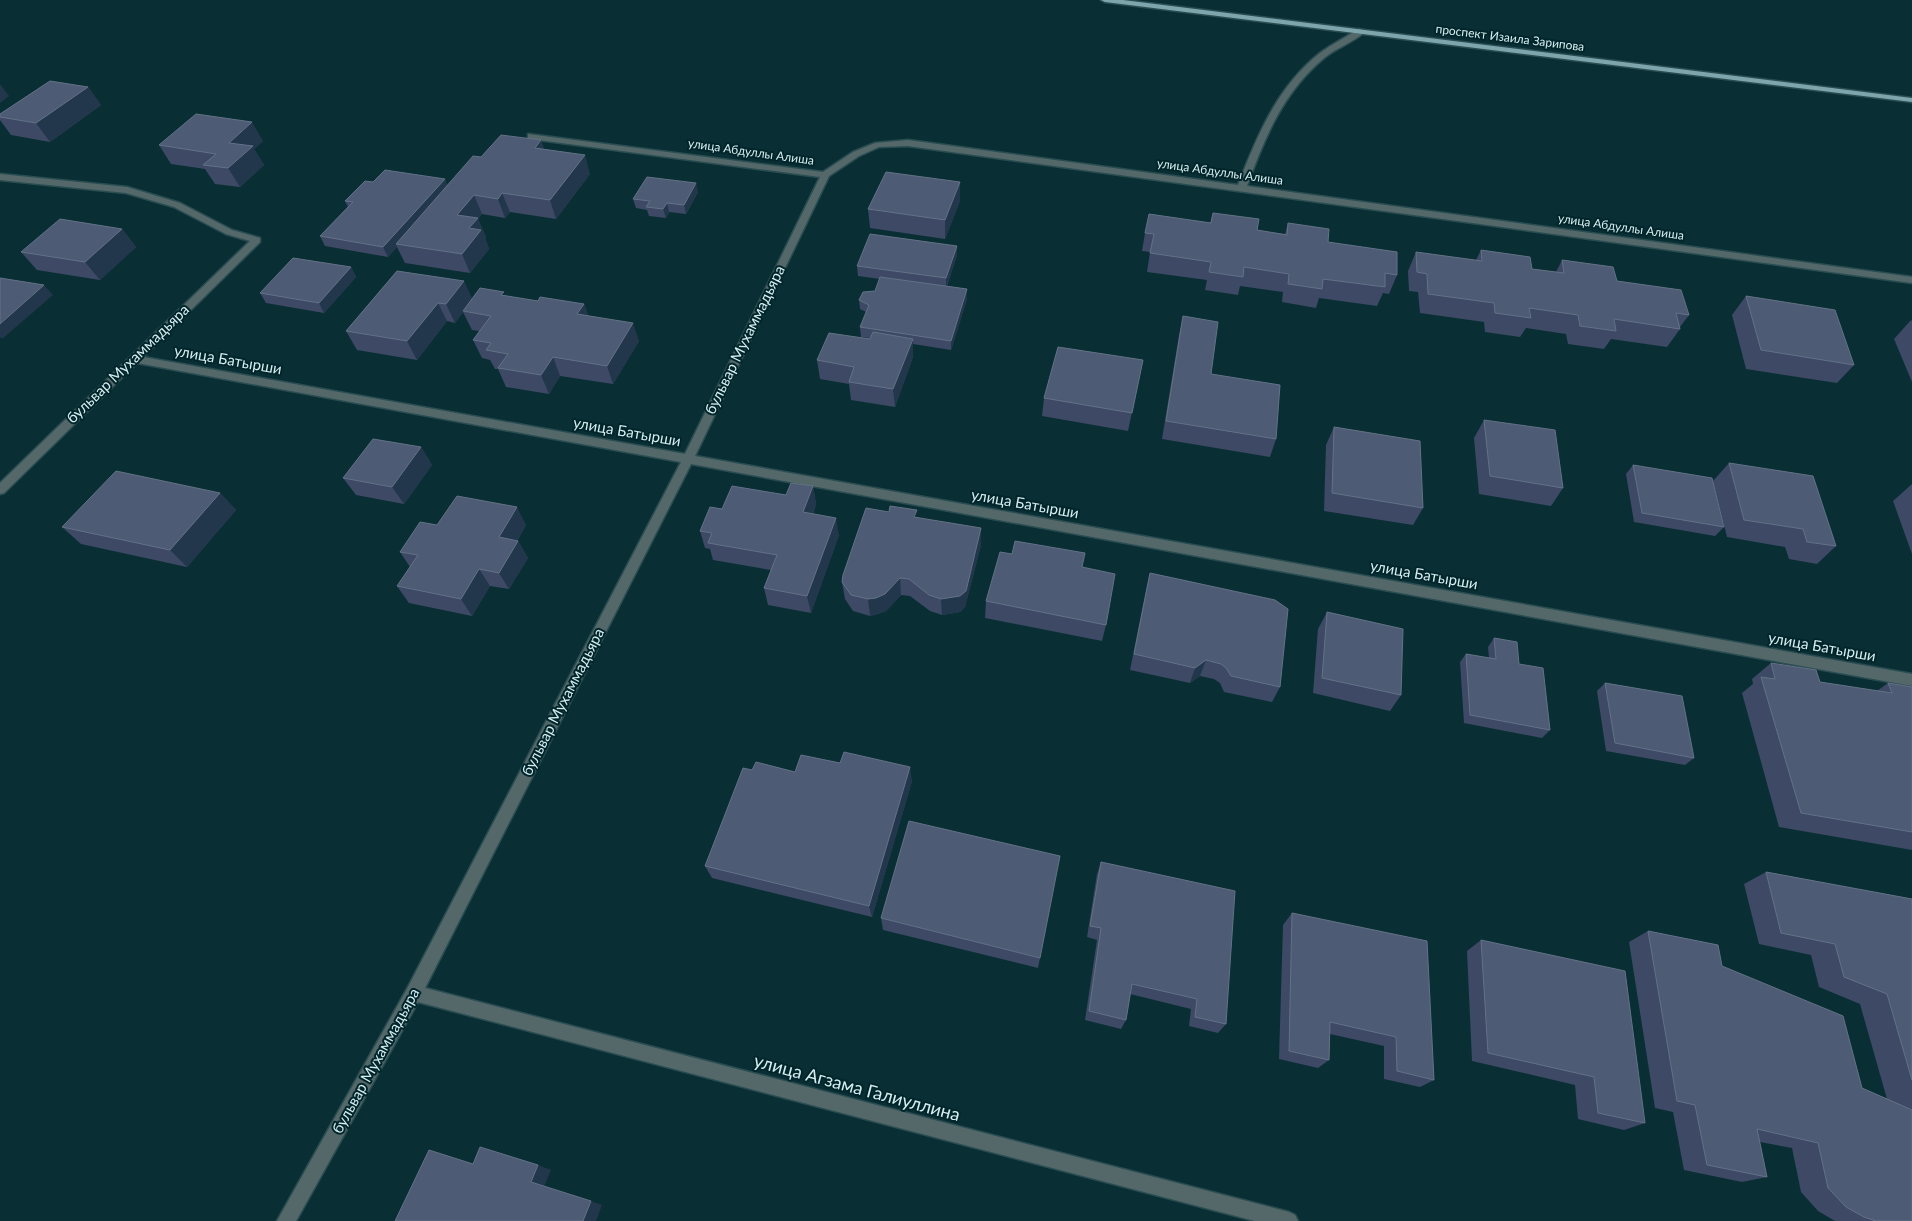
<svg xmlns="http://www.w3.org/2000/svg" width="1912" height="1221" font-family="Lato,sans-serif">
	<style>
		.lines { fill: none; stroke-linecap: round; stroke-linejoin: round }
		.minor-casing { stroke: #2a4d52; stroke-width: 3 }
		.major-casing { stroke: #2a4d52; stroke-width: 3 }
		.minor { fill: #54686a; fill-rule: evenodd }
		.major { fill: #7da5ab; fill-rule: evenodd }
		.wall { fill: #3d4965 }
		.shaded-wall { fill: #22374b }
		.building { fill: #4e5b74; stroke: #637287 }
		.labels { text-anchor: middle; stroke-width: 4; stroke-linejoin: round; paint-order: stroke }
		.far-street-label { font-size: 12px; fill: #d5edf1; stroke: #00252a }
		.street-label { font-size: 15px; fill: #d5edf1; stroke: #00252a }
		.near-street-label { font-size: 18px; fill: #d5edf1; stroke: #00252a }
	</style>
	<rect width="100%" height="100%" fill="#092f34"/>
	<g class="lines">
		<g class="minor-casing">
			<path id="minor" d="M 1359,29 L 1366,31 C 1354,42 1336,48 1324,58 C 1283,92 1264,139 1247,186 L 1912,277 L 1912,283 L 908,146 L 879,147 L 859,156 L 829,176 L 695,456 L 1912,674 L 1912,686 L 691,464 L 425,988 L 1289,1212 L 1295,1215 L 1298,1221 L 1255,1221 L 418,1002 L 296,1221 L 277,1221 L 408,987 L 681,462 L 137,363 L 4,493 L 0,494 L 0,483 L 250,241 L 226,234 L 174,207 L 126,193 L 0,180 L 0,174 L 127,187 L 180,203 L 232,230 L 260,238 L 260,242 L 143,357 L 685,454 L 820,177 L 531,139 L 528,138 L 528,134 L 823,172 L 853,152 L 875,143 L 908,140 L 1238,185 C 1257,136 1277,87 1320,53 C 1332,44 1346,37 1359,29 Z"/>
		</g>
		<g class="major-casing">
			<path id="major" d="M 1101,0 L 1123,0 L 1912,98 L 1912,102 L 1105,2 Z"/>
		</g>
		<use href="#minor" class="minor"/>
		<use href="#major" class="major"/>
	</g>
	<path class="wall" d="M 88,87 L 101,105 L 50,142 L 11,135 L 0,120 L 0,114 Z
		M 263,141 L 254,149 L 264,165 L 240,187 L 215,184 L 205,169 L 171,164 L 159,145 Z
		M 545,150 L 590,174 L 556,219 L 510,212 L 505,218 L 482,214 L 478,219 L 486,237 L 485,238 L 489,249 L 470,273 L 405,263 L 397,247 L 388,257 L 325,246 L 320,236 L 348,207 L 345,201 L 373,182 L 447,185 L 481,157 Z
		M 698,192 L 686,214 L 669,212 L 666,218 L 649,216 L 647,210 L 636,208 L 633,199 Z
		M 960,201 L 945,239 L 870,228 L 868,209 Z
		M 1213,213 L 1257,230 L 1285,234 L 1288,223 L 1397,275 L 1389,294 L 1383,293 L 1377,306 L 1319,298 L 1316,308 L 1282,302 L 1283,292 L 1240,286 L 1238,295 L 1205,290 L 1207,280 L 1147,272 L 1150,252 L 1142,251 L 1145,233 L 1210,223 Z
		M 122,229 L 136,247 L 100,280 L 37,270 L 21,252 Z
		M 1481,250 L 1532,269 L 1556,272 L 1562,260 L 1617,281 L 1689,315 L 1680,327 L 1680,329 L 1667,347 L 1611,339 L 1604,349 L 1568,344 L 1566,334 L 1526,328 L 1520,337 L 1485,332 L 1484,322 L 1420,313 L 1418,292 L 1409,291 L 1408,271 L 1416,252 L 1476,260 Z
		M 957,255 L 947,286 L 967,289 L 967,299 L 951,350 L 913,344 L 913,357 L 895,407 L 851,400 L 849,384 L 820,379 L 817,360 L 870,339 L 870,338 L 861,337 L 860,327 L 866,312 L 860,309 L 859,300 L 875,291 L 880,279 L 858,276 L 857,266 Z
		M 351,267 L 356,277 L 324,313 L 266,303 L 260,293 Z
		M 397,271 L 472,299 L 506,296 L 538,301 L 584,304 L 588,316 L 639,341 L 613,384 L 560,376 L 549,394 L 506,387 L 498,369 L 495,369 L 490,360 L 482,358 L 473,340 L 479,331 L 472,330 L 463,312 L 455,323 L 447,321 L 417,360 L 357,350 L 346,331 Z
		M 1746,296 L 1854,365 L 1837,383 L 1746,369 L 1732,315 Z
		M 1183,316 L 1211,374 L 1276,439 L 1270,457 L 1162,439 L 1179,335 Z
		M 1911,320 L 1912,321 L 1912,382 L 1894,339 Z
		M 1143,360 L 1128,431 L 1042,416 L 1044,398 Z
		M 1484,420 L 1563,488 L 1551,506 L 1479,494 L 1474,438 Z
		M 1334,427 L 1423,508 L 1413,525 L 1324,511 L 1326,445 Z
		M 421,447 L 432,465 L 404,504 L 356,495 L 343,478 Z
		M 1729,463 L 1836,546 L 1817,564 L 1789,559 L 1785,547 L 1727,537 L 1713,481 Z
		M 1633,465 L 1724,527 L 1715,536 L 1634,522 L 1626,474 Z
		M 1912,484 L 1912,554 L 1893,501 Z
		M 813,486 L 816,504 L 813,514 L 839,535 L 811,613 L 768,605 L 764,588 L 771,570 L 713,560 L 710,549 L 705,548 L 700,531 L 786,495 Z
		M 220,493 L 236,510 L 187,567 L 81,544 L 62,527 Z
		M 917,517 L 981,545 L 965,607 L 960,612 L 942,615 L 930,611 L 910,596 L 901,595 L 886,611 L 878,614 L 870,616 L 853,611 L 845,599 L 842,582 Z
		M 437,525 L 526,525 L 517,541 L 518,541 L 528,558 L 509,589 L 490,586 L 472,616 L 409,603 L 397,586 L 410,567 L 400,552 Z
		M 1085,553 L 1082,567 L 1106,625 L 1102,641 L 985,618 L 986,601 L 1012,554 Z
		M 1150,573 L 1280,687 L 1272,702 L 1224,692 L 1220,683 L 1214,679 L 1200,676 L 1190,683 L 1130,670 L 1146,590 Z
		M 1327,612 L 1401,695 L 1390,711 L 1313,693 L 1318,629 Z
		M 1494,638 L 1519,664 L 1550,730 L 1542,738 L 1464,723 L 1460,662 L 1466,654 L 1489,658 L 1488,647 Z
		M 1771,663 L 1820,682 L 1877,691 L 1888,683 L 1912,687 L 1912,850 L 1779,827 L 1742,693 L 1753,684 L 1752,679 Z
		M 1605,683 L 1694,758 L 1685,765 L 1606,751 L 1597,691 Z
		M 752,770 L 795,772 L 912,781 L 872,917 L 712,878 L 705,866 Z
		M 1101,862 L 1226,1024 L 1218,1033 L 1189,1026 L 1191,1009 L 1130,994 L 1126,1020 L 1121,1029 L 1085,1020 L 1097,940 L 1087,937 L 1097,874 Z
		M 1766,872 L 1912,899 L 1912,1221 L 1835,1221 L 1818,1211 L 1801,1192 L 1792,1148 L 1760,1142 L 1767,1177 L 1742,1182 L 1684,1170 L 1673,1112 L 1655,1108 L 1629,942 L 1648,931 L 1722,966 L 1862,1088 L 1887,1099 L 1860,1004 L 1819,987 L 1811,955 L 1759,944 L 1744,884 Z
		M 1292,913 L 1434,1080 L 1420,1087 L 1384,1079 L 1384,1046 L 1330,1034 L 1329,1060 L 1318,1068 L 1279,1059 L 1283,925 Z
		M 881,918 L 1040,958 L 1038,968 L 883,930 Z
		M 1481,940 L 1645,1123 L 1624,1130 L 1578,1119 L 1575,1085 L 1472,1061 L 1467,951 Z"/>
	<path class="shaded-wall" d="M 0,84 L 9,96 L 0,103 Z
		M 88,87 L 101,105 L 50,142 L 36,123 Z
		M 252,122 L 263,141 L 254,149 L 264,165 L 240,187 L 228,168 L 229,143 Z
		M 541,140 L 548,159 L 535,148 Z
		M 585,155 L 590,174 L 556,219 L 550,200 Z
		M 445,179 L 449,189 L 396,244 L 397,247 L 388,257 L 383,247 Z
		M 960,182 L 960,201 L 945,239 L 945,220 Z
		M 696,183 L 698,192 L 686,214 L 684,205 Z
		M 502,193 L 510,212 L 505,218 L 498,199 Z
		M 474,195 L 482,214 L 478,219 L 486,237 L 485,238 L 489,249 L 470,273 L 462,254 L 457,215 Z
		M 667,203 L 669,212 L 666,218 L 663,209 Z
		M 122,229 L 136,247 L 100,280 L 85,262 Z
		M 957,246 L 957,255 L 946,288 L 946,278 Z
		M 351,267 L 356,277 L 324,313 L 319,303 Z
		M 464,281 L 473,300 L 455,323 L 446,304 Z
		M 44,285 L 53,295 L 2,339 L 0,337 L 0,324 Z
		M 967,289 L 967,299 L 951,350 L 951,341 Z
		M 438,303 L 447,321 L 417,360 L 407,341 Z
		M 584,304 L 591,322 L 577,314 Z
		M 633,323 L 639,341 L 613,384 L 607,366 Z
		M 913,339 L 913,357 L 895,407 L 893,389 Z
		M 553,357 L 560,376 L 549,394 L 541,375 Z
		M 421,447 L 432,465 L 404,504 L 392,487 Z
		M 813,486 L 816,504 L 807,529 L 803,512 Z
		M 220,493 L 236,510 L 187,567 L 170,550 Z
		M 517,507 L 526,525 L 508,555 L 499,537 Z
		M 836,518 L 839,535 L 811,613 L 807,596 Z
		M 981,528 L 981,545 L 965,607 L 960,612 L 942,615 L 941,599 Z
		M 518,541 L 528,558 L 509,589 L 499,573 Z
		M 479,569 L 490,586 L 472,616 L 461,599 Z
		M 900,578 L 901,595 L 886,611 L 878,614 L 870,616 L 868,599 Z
		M 1206,660 L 1200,676 L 1190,683 L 1195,668 Z
		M 910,767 L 912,781 L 872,917 L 869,906 Z
		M 538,1165 L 551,1170 L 544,1187 L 531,1182 Z
		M 591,1201 L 602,1205 L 596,1221 L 583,1221 Z"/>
	<path class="building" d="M 50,81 L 88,87 L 36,123 L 0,117 L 0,114 Z
		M 196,114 L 252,122 L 229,143 L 253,146 L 228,168 L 203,165 L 216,154 L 159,145 Z
		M 501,135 L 541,140 L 535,148 L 585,155 L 550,200 L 502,193 L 498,199 L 474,195 L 457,215 L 478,218 L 469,228 L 481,230 L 462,254 L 396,244 L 473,156 L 481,157 Z
		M 385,170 L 445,179 L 383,247 L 320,236 L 353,202 L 345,201 L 365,181 L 373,182 Z
		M 886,172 L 960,182 L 945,220 L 868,209 Z
		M 647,177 L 696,183 L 684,205 L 667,203 L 663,209 L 646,207 L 650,201 L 633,199 Z
		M 1213,213 L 1259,219 L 1257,230 L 1287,235 L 1288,223 L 1329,229 L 1328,242 L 1397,252 L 1397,275 L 1385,273 L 1385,287 L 1323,279 L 1322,289 L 1288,284 L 1289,274 L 1244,267 L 1243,277 L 1209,272 L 1211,262 L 1150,253 L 1154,234 L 1145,233 L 1149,214 L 1211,223 Z
		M 60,219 L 122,229 L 85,262 L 21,252 Z
		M 870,234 L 957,246 L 946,278 L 857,266 Z
		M 1481,250 L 1530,257 L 1532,269 L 1564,273 L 1562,260 L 1613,267 L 1617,281 L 1681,290 L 1689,315 L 1676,313 L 1680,329 L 1614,319 L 1616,331 L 1580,326 L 1578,315 L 1529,308 L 1531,318 L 1495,313 L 1494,303 L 1428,294 L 1427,274 L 1417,272 L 1416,252 L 1482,261 Z
		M 293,258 L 351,267 L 319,303 L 260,293 Z
		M 397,271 L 464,281 L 446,304 L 438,303 L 407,341 L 346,331 Z
		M 880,277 L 967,289 L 951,341 L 860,327 L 869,305 L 859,300 L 863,292 L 875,291 Z
		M 0,278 L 44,285 L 0,324 Z
		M 480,288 L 504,292 L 501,295 L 538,301 L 540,297 L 584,304 L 577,314 L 633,323 L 607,366 L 553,357 L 541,375 L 498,368 L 508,354 L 486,350 L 491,343 L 473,340 L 491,316 L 463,311 Z
		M 1746,296 L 1835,310 L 1854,365 L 1761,350 Z
		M 1183,316 L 1218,322 L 1211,374 L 1280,385 L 1276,439 L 1166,421 Z
		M 873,332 L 913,339 L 893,389 L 849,382 L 854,367 L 817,360 L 829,333 L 870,339 Z
		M 1058,347 L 1143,360 L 1132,413 L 1044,398 Z
		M 1484,420 L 1555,430 L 1563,488 L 1490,476 Z
		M 1334,427 L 1420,441 L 1423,508 L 1332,493 Z
		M 373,439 L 421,447 L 392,487 L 343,478 Z
		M 1729,463 L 1813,476 L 1836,546 L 1807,542 L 1803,529 L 1744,520 Z
		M 1633,465 L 1712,478 L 1724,527 L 1642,513 Z
		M 116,471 L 220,493 L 170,550 L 62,527 Z
		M 791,483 L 813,486 L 803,512 L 836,518 L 807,596 L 764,588 L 777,555 L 708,543 L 712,533 L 700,531 L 710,507 L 722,509 L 732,486 L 786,495 Z
		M 457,496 L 517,507 L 499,537 L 518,541 L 499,573 L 479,569 L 461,599 L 397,586 L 418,555 L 400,552 L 420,522 L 437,525 Z
		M 890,506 L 917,510 L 914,517 L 981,528 L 966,591 L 960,596 L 941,599 L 929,595 L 909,579 L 900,578 L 885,594 L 876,598 L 868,599 L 851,595 L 842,582 L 843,575 L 866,508 L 889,512 Z
		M 1015,541 L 1085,553 L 1082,567 L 1115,574 L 1106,625 L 986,601 L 1000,552 L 1012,554 Z
		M 1150,573 L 1275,600 L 1288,609 L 1280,687 L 1231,676 L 1226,668 L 1221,664 L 1206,660 L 1195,668 L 1134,654 Z
		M 1327,612 L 1403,629 L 1401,695 L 1322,678 Z
		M 1494,638 L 1517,642 L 1519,664 L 1543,668 L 1550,730 L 1470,715 L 1466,654 L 1496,659 Z
		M 1771,663 L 1816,670 L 1820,682 L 1892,693 L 1888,683 L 1912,687 L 1912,832 L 1801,813 L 1761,677 L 1775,679 Z
		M 1605,683 L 1682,696 L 1694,758 L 1615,743 Z
		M 844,752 L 910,767 L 869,906 L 705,866 L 743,768 L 752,770 L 756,762 L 795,772 L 801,755 L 840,763 Z
		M 909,821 L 1060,856 L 1040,958 L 881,918 Z
		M 1101,862 L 1235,891 L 1226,1024 L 1195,1017 L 1197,999 L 1132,984 L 1126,1020 L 1089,1011 L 1101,928 L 1090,926 Z
		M 1766,872 L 1912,899 L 1912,1080 L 1887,994 L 1844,977 L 1835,944 L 1781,933 Z
		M 1292,913 L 1427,941 L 1434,1080 L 1397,1071 L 1396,1037 L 1330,1022 L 1329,1060 L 1289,1051 Z
		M 1648,931 L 1718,945 L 1722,966 L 1843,1016 L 1862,1088 L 1912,1110 L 1912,1221 L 1876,1221 L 1864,1217 L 1846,1207 L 1828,1188 L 1818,1143 L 1757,1129 L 1767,1177 L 1707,1165 L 1695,1105 L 1677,1101 Z
		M 1481,940 L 1625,971 L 1645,1123 L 1598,1113 L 1594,1077 L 1488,1053 Z
		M 480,1147 L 538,1165 L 531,1182 L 591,1201 L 583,1221 L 395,1221 L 429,1150 L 473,1164 Z"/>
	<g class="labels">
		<g class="far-street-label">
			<text transform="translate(1510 38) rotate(7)" y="4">проспект Изаила Зарипова</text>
			<text transform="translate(751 152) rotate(8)" y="4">улица Абдуллы Алиша</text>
			<text transform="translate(1220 172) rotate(8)" y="4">улица Абдуллы Алиша</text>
			<text transform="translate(1621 227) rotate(8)" y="4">улица Абдуллы Алиша</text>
		</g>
		<g class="street-label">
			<text transform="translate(745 340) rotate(-64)" y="5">бульвар Мухаммадьяра</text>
			<text transform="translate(228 360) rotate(10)" y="5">улица Батырши</text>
			<text transform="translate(128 364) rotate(-44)" y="5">бульвар Мухаммадьяра</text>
			<text transform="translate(627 432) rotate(10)" y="5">улица Батырши</text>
			<text transform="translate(1025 504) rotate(10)" y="5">улица Батырши</text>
			<text transform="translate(1424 575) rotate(10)" y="5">улица Батырши</text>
			<text transform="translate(1822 647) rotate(10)" y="5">улица Батырши</text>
			<text transform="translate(563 702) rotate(-63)" y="5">бульвар Мухаммадьяра</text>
			<text transform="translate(376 1061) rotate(-61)" y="5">бульвар Мухаммадьяра</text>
		</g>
		<g class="near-street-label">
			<text transform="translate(857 1088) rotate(15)" y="6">улица Агзама Галиуллина</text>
		</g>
	</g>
</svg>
